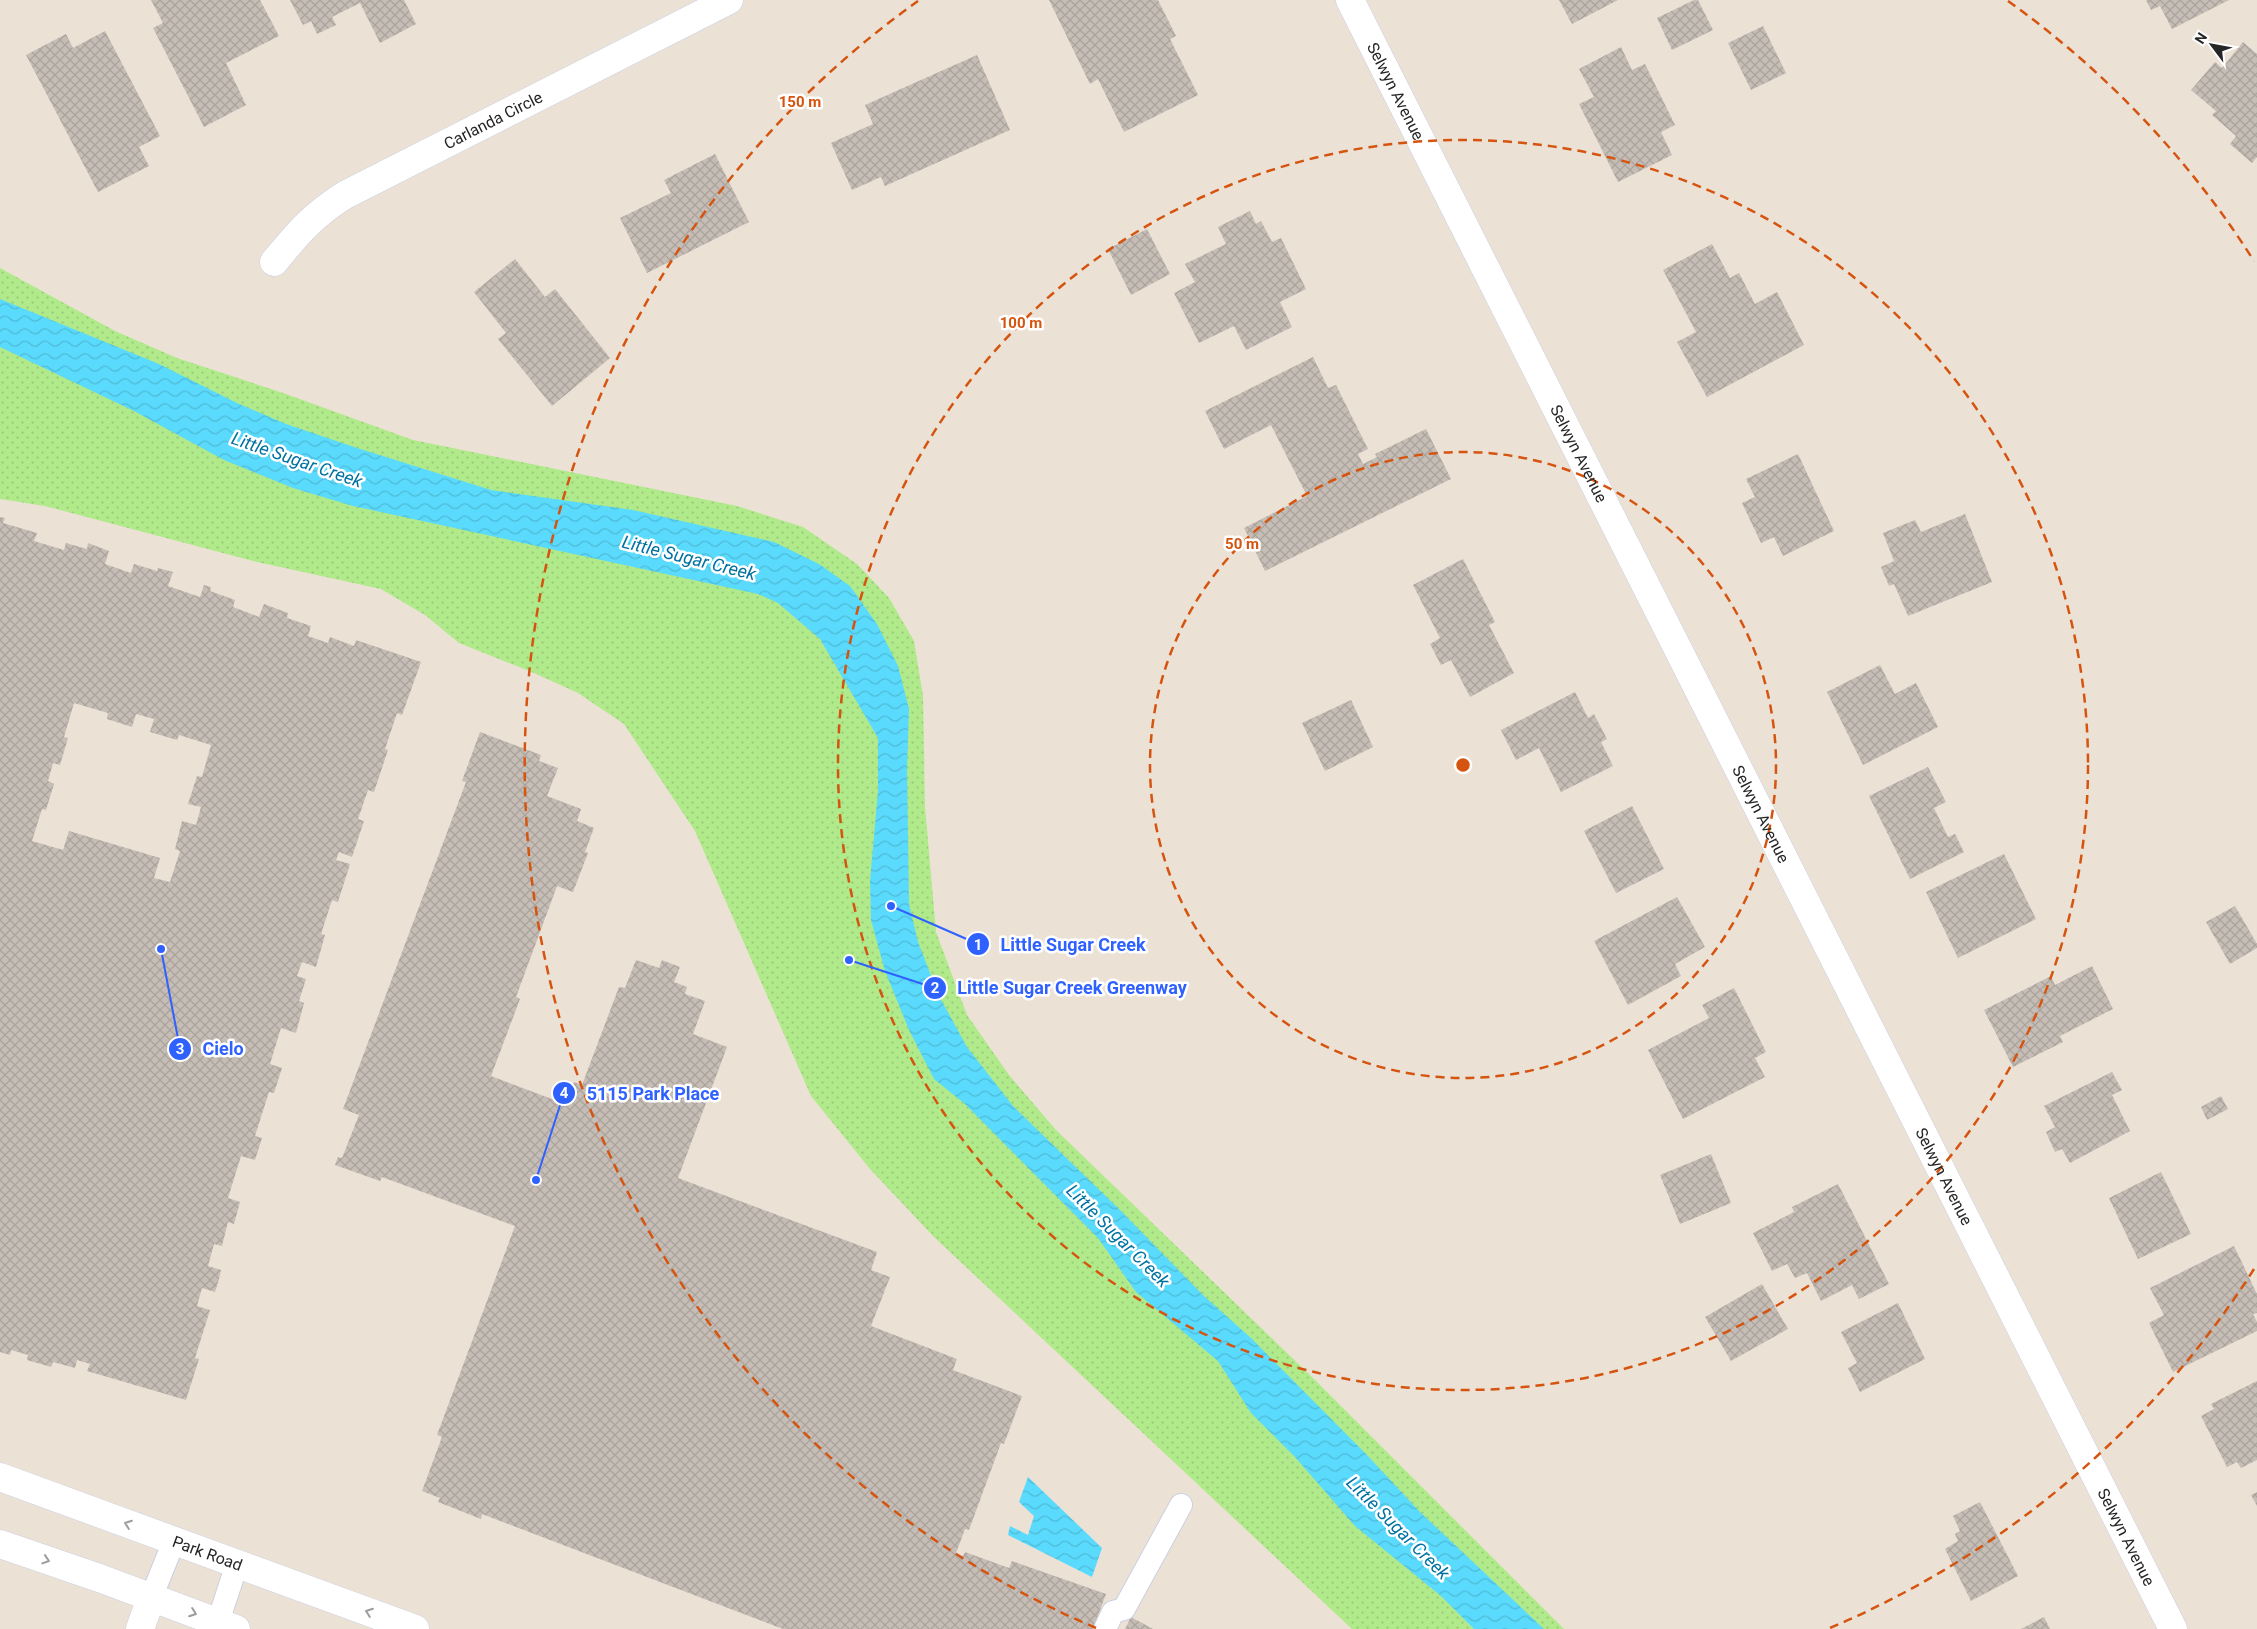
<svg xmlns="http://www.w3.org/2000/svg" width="2257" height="1629" font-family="Roboto,sans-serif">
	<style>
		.park { fill: url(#park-dots) }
		.water { fill: url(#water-waves) }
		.building { fill: url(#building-cross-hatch); fill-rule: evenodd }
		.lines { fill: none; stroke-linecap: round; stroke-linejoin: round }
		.lane-casing { stroke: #cbd0e2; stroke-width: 24 }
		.street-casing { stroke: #cbd0e2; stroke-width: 29 }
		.secondary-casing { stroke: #cbd0e2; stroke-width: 29 }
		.lane { stroke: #fff; stroke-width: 22 }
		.street { stroke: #fff; stroke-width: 28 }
		.secondary { stroke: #fff; stroke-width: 28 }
		.oneway { stroke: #9d9d9d }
		.ring { fill: none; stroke: #d5540f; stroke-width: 2.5; stroke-dasharray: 9 6 }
		.labels { text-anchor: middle; stroke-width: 5; stroke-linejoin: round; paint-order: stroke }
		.street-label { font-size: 16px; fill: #262626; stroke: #fff }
		.water-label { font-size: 18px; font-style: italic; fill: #0072a1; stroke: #fff }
		.centre { fill: #d5540f; stroke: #fff; stroke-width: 2.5 }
		.ring-label { font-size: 15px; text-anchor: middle; font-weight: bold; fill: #d5540f; stroke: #fff; stroke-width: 5; stroke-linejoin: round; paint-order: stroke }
		.leader { fill: none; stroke: #2f61ff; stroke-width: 2 }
		.callout-dot { fill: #2f61ff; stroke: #fff; stroke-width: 2 }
		.mark-label { font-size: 15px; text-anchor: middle; font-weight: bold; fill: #fff }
		.callout-label { font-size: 18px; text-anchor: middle; font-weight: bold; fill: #2f61ff; stroke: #fff; stroke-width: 5; stroke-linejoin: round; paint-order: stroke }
	</style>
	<defs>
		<pattern id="park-dots" width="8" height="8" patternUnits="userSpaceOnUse" patternTransform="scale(1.25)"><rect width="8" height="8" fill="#b0ea8a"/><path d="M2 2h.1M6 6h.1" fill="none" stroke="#97c977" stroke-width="1.8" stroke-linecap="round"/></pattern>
		<pattern id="water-waves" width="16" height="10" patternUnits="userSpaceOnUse" patternTransform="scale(1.25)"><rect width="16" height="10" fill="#5adafc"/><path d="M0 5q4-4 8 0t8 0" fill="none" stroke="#4ebbd8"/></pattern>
		<pattern id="building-cross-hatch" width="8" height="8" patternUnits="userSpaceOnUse" patternTransform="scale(1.25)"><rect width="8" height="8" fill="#c6beb6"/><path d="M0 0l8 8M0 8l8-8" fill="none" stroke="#aaa39c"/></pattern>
	</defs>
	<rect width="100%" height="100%" fill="#ece1d5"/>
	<path class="park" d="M 0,268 L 115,331 L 177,358 L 283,393 L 413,440 L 737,506 L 803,527 L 857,564 L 889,598 L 914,641 L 923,696 L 925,807 L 936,932 L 967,1015 L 1009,1075 L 1056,1130 L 1314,1379 L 1564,1629 L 1352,1629 L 934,1237 L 870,1169 L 811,1096 L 695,831 L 624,724 L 578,693 L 534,673 L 459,643 L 425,615 L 381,589 L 257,562 L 45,506 L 0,499 Z"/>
	<path class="water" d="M 0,299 L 159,364 L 237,403 L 286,424 L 354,447 L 491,490 L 633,510 L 774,542 L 819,564 L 850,586 L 877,624 L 898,666 L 909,709 L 907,768 L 909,904 L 918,942 L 939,996 L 967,1047 L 1013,1106 L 1119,1209 L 1204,1296 L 1252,1339 L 1366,1454 L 1420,1512 L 1544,1629 L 1474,1629 L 1441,1596 L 1355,1526 L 1295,1457 L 1251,1413 L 1218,1361 L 1136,1292 L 1098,1238 L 965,1104 L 934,1079 L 909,1030 L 885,971 L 871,920 L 870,881 L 878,791 L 878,738 L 820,639 L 778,603 L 758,594 L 353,506 L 293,488 L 224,460 L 134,411 L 0,347 Z
		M 1028,1477 L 1102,1548 L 1092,1577 L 1008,1535 L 1010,1526 L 1028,1535 L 1034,1516 L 1019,1502 Z"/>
	<path class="building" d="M 151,0 L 260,0 L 279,36 L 226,63 L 246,105 L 204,127 L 153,28 L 163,23 Z
		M 290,0 L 404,0 L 416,24 L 380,43 L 360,3 L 332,17 L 336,25 L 317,34 L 311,21 L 303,25 Z
		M 1049,0 L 1158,0 L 1176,36 L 1170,39 L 1198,95 L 1124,132 L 1098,79 L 1090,84 Z
		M 1559,0 L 1618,0 L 1572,24 Z
		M 1694,0 L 1698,0 L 1713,30 L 1672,50 L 1657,18 Z
		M 2146,0 L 2229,0 L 2172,29 L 2160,6 L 2151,10 Z
		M 1763,26 L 1786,73 L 1751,90 L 1728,43 Z
		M 105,31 L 160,136 L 139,147 L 149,166 L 98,192 L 26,55 L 66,34 L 73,48 Z
		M 2243,42 L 2257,54 L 2257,157 L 2252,163 L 2230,144 L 2236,136 L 2212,115 L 2216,111 L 2191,90 L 2215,62 L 2222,68 Z
		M 1621,47 L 1632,70 L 1645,64 L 1675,125 L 1661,132 L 1672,155 L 1618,182 L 1579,104 L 1594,97 L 1579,69 Z
		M 977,55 L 1010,130 L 885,186 L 881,177 L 852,190 L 831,143 L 873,124 L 865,105 Z
		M 715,154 L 749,222 L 647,273 L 620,218 L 671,193 L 664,180 Z
		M 1250,211 L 1256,224 L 1261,221 L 1272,242 L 1281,238 L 1306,289 L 1280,302 L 1292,327 L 1246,350 L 1234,326 L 1199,343 L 1174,293 L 1195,282 L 1185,264 L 1226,244 L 1218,227 Z
		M 1147,229 L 1170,274 L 1131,295 L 1108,249 Z
		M 1712,244 L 1730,278 L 1739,273 L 1755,304 L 1777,292 L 1804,345 L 1707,397 L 1677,342 L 1696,332 L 1663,270 Z
		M 515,259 L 545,297 L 555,289 L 610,358 L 552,406 L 498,339 L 506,333 L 474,292 Z
		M 1313,357 L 1328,388 L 1336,385 L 1368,449 L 1358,454 L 1363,464 L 1377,457 L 1375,454 L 1426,429 L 1451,479 L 1265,571 L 1244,528 L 1307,496 L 1271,425 L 1224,449 L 1205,411 Z
		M 1798,454 L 1834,531 L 1783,556 L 1774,537 L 1761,543 L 1742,503 L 1755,497 L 1746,479 Z
		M 1965,514 L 1992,582 L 1908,616 L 1894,584 L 1889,586 L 1881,567 L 1894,561 L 1883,533 L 1915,520 L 1921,532 Z
		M 0,517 L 5,518 L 3,523 L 37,533 L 34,541 L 64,550 L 66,543 L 87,549 L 88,543 L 109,551 L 105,564 L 131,573 L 134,564 L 157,571 L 158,568 L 173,572 L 168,586 L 200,597 L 204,585 L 211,587 L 210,591 L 235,600 L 233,607 L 259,617 L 264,604 L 288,613 L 287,618 L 311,626 L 308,636 L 328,643 L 330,637 L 354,646 L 356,640 L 421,662 L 402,715 L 397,713 L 385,749 L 388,750 L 374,792 L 368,790 L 358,819 L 364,821 L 352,857 L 339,852 L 336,860 L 350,864 L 338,902 L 332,900 L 321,934 L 325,935 L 316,967 L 302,962 L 297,976 L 306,979 L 299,1001 L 304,1003 L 296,1033 L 281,1028 L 270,1064 L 282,1068 L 274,1093 L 269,1092 L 255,1136 L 262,1138 L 255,1160 L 241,1156 L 228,1198 L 240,1202 L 234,1224 L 228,1222 L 222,1246 L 214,1244 L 208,1266 L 221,1270 L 219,1279 L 215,1292 L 202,1288 L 197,1306 L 210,1310 L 195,1358 L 199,1359 L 186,1400 L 87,1371 L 90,1364 L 77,1360 L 75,1368 L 53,1362 L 51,1367 L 27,1360 L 28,1355 L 11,1350 L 10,1355 L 0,1352 ZM 74,703 L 108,713 L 107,719 L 132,727 L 136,714 L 154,719 L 150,732 L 177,740 L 179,735 L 211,745 L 202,777 L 197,776 L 188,804 L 201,807 L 196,825 L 182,821 L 175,849 L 180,851 L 170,882 L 154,878 L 160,858 L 69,831 L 63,850 L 32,841 L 42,809 L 46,810 L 54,784 L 48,781 L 53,763 L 60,765 L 68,738 L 64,737 Z
		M 1463,559 L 1495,622 L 1489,625 L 1514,673 L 1470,697 L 1451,660 L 1441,665 L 1430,644 L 1440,638 L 1413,585 Z
		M 1880,665 L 1895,694 L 1916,683 L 1938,727 L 1863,765 L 1827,692 Z
		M 1575,692 L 1588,718 L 1594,714 L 1607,739 L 1601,742 L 1613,766 L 1561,792 L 1539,748 L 1516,760 L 1501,730 Z
		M 1351,700 L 1373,747 L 1325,771 L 1302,723 Z
		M 480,732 L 541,755 L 539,761 L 558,768 L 547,796 L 581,809 L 577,821 L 594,828 L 585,852 L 588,853 L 573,892 L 557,886 L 516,997 L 520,999 L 491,1076 L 565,1104 L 574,1082 L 582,1085 L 619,987 L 625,988 L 636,960 L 659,968 L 662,960 L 680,967 L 674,982 L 687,987 L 685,994 L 705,1001 L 693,1034 L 727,1047 L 678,1178 L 877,1252 L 871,1270 L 890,1277 L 871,1326 L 957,1359 L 953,1370 L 1022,1396 L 1004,1444 L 1001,1443 L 969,1530 L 965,1529 L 956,1553 L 963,1556 L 965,1552 L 1009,1568 L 1012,1561 L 1106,1594 L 1093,1629 L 783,1629 L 482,1514 L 481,1519 L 438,1502 L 440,1498 L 422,1491 L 442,1437 L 437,1435 L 515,1226 L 382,1177 L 380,1181 L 335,1165 L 338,1157 L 342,1158 L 359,1115 L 343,1109 L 466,782 L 462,781 Z
		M 1928,767 L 1946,802 L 1934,808 L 1948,837 L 1955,834 L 1964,852 L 1910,879 L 1869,796 Z
		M 1632,806 L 1664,869 L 1616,893 L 1584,831 Z
		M 2004,854 L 2036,919 L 1958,958 L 1926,892 Z
		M 1677,897 L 1705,947 L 1675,964 L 1681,976 L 1628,1005 L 1594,941 Z
		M 2235,906 L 2257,944 L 2257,948 L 2230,964 L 2206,922 Z
		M 2092,966 L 2113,1009 L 2060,1036 L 2063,1042 L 2013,1067 L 1984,1010 L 2051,976 L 2055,985 Z
		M 1734,988 L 1766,1052 L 1755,1058 L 1765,1077 L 1683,1119 L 1648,1050 L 1709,1018 L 1702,1005 Z
		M 2112,1072 L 2122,1090 L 2112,1095 L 2130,1131 L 2070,1163 L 2062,1149 L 2055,1152 L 2046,1132 L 2055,1127 L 2044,1106 Z
		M 2221,1096 L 2228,1109 L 2207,1120 L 2201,1107 Z
		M 1711,1154 L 1731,1203 L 1680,1224 L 1660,1175 Z
		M 2161,1172 L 2191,1234 L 2138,1259 L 2109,1198 Z
		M 1838,1184 L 1889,1284 L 1859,1299 L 1852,1285 L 1821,1301 L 1807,1273 L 1795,1278 L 1787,1264 L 1772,1271 L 1753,1233 L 1794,1212 L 1792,1207 Z
		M 2234,1246 L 2257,1294 L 2257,1313 L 2253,1314 L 2257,1322 L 2257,1331 L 2173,1372 L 2149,1323 L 2164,1315 L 2150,1288 Z
		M 1762,1284 L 1788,1329 L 1731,1361 L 1705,1317 Z
		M 1898,1303 L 1925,1359 L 1860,1392 L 1848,1368 L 1857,1363 L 1841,1332 Z
		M 2257,1381 L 2257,1460 L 2241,1468 L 2237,1462 L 2227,1467 L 2201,1416 L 2214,1409 L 2211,1404 Z
		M 2257,1492 L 2257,1506 L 2251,1495 Z
		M 1980,1502 L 2018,1576 L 1971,1601 L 1945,1549 L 1958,1541 L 1955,1534 L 1960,1531 L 1953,1516 Z
		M 1131,1617 L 1153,1629 L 1125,1629 Z
		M 2044,1617 L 2050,1629 L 2021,1629 Z"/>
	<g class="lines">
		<g class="lane-casing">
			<path id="lane" d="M 151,1598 L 174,1541
				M 218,1622 L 237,1564
				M 1105,1629 L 1113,1612 L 1124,1609 L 1181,1505"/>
		</g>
		<g class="street-casing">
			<g id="street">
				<path id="s1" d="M 274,262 C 298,233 313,215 345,195 L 729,0"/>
				<path d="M 140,1629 L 151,1598"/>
			</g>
		</g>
		<g class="secondary-casing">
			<g id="secondary">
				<path id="s2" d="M 1350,0 L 2173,1629"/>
				<path id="s3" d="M 0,1477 L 415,1629"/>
				<path d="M 0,1544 L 102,1579 L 236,1629"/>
			</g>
		</g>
		<use href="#lane" class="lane"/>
		<use href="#street" class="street"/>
		<use href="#secondary" class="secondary"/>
	</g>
	<defs><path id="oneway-chevron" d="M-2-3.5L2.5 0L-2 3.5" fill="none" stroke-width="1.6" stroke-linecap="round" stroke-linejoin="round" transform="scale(1.25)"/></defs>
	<g class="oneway">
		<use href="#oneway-chevron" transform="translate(128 1524) rotate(-160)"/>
		<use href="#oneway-chevron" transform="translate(46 1560) rotate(18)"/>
		<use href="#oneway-chevron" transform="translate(369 1612) rotate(-160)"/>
		<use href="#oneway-chevron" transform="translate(193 1613) rotate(20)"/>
	</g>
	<g class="ring">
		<circle cx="1463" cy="765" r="313"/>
		<circle cx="1463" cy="765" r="625"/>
		<path d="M2254 1269A938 938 0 0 1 1830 1628M1096 1628A938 938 0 0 1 918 1M2008 1A938 938 0 0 1 2254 261"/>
	</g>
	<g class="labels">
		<g class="street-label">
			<text dy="6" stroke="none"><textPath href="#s2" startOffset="102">Selwyn Avenue</textPath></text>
			<text dy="6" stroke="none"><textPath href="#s1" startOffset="264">Carlanda Circle</textPath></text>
			<text dy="6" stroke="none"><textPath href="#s2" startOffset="508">Selwyn Avenue</textPath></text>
			<text dy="6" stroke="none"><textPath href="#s2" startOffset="912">Selwyn Avenue</textPath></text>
			<text dy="6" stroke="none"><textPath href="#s2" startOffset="1318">Selwyn Avenue</textPath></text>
			<text dy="6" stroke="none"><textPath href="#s2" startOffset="1722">Selwyn Avenue</textPath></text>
			<text dy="6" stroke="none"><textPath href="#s3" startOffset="221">Park Road</textPath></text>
		</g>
		<g class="water-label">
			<text transform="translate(297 460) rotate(19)" y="6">Little Sugar Creek</text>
			<text transform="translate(689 558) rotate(14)" y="6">Little Sugar Creek</text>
			<text transform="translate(1118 1236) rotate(45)" y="6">Little Sugar Creek</text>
			<text transform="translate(1398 1528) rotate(45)" y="6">Little Sugar Creek</text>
		</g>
	</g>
	<circle cx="1463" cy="765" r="8" class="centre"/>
	<g class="ring-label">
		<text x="800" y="107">150 m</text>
		<text x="1021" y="328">100 m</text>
		<text x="1242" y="549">50 m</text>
	</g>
	<path class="leader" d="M891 906L978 944M849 960L935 988M161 949L180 1049M536 1180L564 1093"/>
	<g class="callout-dot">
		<circle cx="891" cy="906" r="5"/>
		<circle cx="849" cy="960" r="5"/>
		<circle cx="161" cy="949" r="5"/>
		<circle cx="536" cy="1180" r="5"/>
		<circle cx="978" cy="944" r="12"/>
		<circle cx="935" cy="988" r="12"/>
		<circle cx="180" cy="1049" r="12"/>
		<circle cx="564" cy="1093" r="12"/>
	</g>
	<g class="mark-label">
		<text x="978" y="950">1</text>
		<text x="935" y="993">2</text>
		<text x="180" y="1054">3</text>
		<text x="564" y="1098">4</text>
	</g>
	<g class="callout-label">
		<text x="1073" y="951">Little Sugar Creek</text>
		<text x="1072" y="994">Little Sugar Creek Greenway</text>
		<text x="223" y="1055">Cielo</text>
		<text x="653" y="1100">5115 Park Place</text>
	</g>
	<g transform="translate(2212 45) rotate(302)" stroke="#ffffff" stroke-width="4" paint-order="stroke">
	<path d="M0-4L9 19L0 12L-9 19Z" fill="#262626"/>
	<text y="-8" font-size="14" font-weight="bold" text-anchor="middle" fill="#262626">N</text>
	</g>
</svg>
